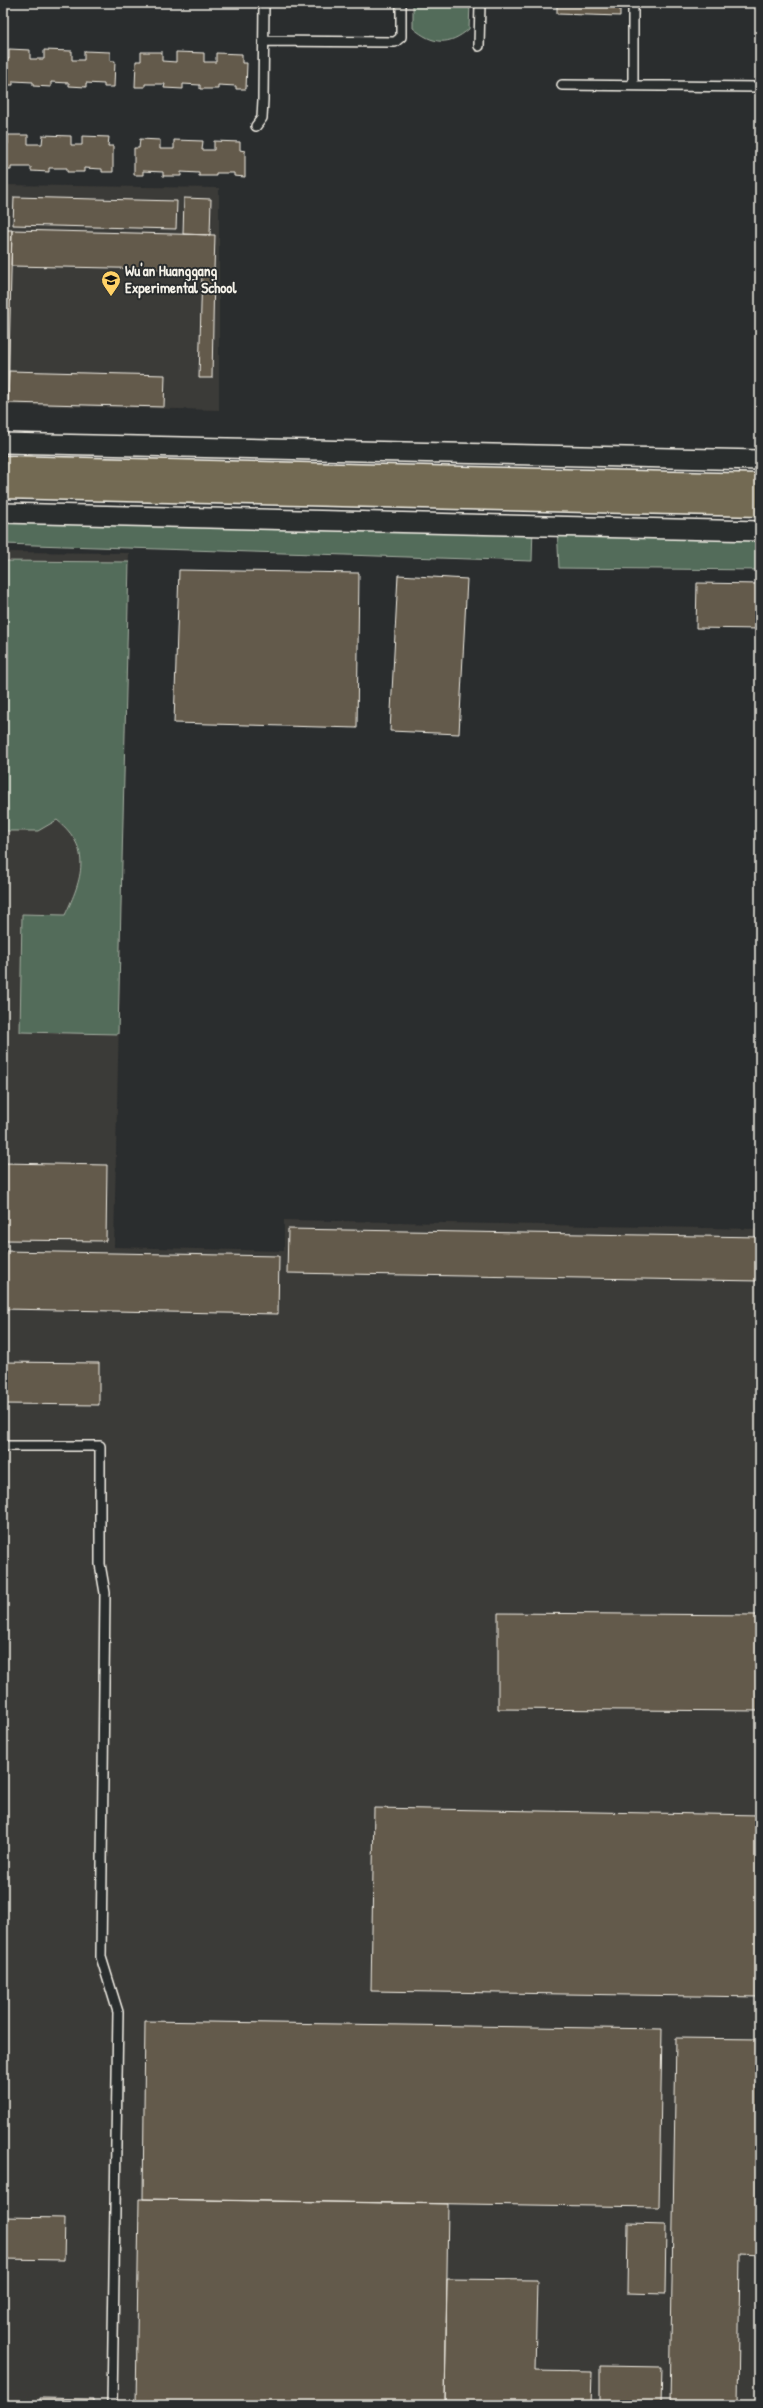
<svg xmlns="http://www.w3.org/2000/svg" width="763" height="2408" font-family="'Patrick Hand',sans-serif">
	<style>
		.built { fill: #3b3a37 }
		.green { fill: #536c5a; stroke: #a4aea1 }
		.building { fill: #645a4b; stroke: #f4f1e8 }
		.lines { fill: none; stroke-linecap: round; stroke-linejoin: round }
		.service-casing { stroke: #f4f1e8; stroke-width: 12 }
		.minor-casing { stroke: #f4f1e8; stroke-width: 22 }
		.trunk-casing { stroke: #f4f1e8; stroke-width: 25 }
		.service { stroke: #2a2d2e; stroke-width: 9 }
		.minor { stroke: #2a2d2e; stroke-width: 19 }
		.trunk { stroke: #736b52; stroke-width: 22 }
		.labels { text-anchor: middle; stroke-width: 4; stroke-linejoin: round; paint-order: stroke }
		.poi-label { font-size: 15px; font-weight: bold; fill: #f4f1e8; stroke: #2a2d2e; text-anchor: start }
	</style>
	<rect width="100%" height="100%" fill="#2a2d2e"/>
	<filter id="ink" filterUnits="userSpaceOnUse"><feTurbulence type="fractalNoise" baseFrequency=".025" numOctaves="2"/><feDisplacementMap in="SourceGraphic" scale="8" xChannelSelector="R" yChannelSelector="G"/><feConvolveMatrix kernelMatrix="1 2 1 2 8 2 1 2 1" color-interpolation-filters="sRGB"/></filter>
	<g filter="url(#ink)">
		<path class="built" d="M 3,185 L 219,188 L 219,410 L 3,405 Z
			M 3,552 L 129,553 L 114,1247 L 284,1251 L 284,1220 L 760,1229 L 760,2405 L 3,2405 Z"/>
		<path class="green" d="M 413,3 L 470,3 L 469,29 C 449,46 433,45 413,28 Z
			M 3,513 L 533,526 L 532,561 L 3,544 Z
			M 557,526 L 760,530 L 760,570 L 559,568 Z
			M 3,561 L 129,562 L 118,1034 L 20,1032 L 22,914 L 65,915 C 82,879 93,849 57,820 L 38,831 L 3,831 Z"/>
		<path class="building" d="M 286,3 L 320,3 L 320,5 L 286,4 Z
			M 557,3 L 620,3 L 620,16 L 557,14 Z
			M 9,49 L 30,50 L 30,59 L 44,59 L 44,50 L 72,51 L 72,60 L 84,60 L 84,51 L 110,52 L 110,61 L 115,61 L 114,87 L 104,87 L 104,84 L 86,83 L 86,87 L 69,86 L 69,83 L 51,82 L 51,87 L 33,86 L 33,82 L 13,81 L 13,85 L 4,85 L 4,59 L 9,59 Z
			M 141,52 L 162,52 L 162,61 L 176,62 L 176,52 L 204,53 L 204,62 L 216,62 L 216,53 L 242,54 L 242,63 L 247,63 L 246,89 L 236,89 L 236,86 L 218,85 L 218,89 L 200,89 L 200,85 L 183,84 L 183,89 L 164,88 L 165,84 L 145,84 L 145,87 L 135,87 L 136,61 L 141,61 Z
			M 8,135 L 28,135 L 28,144 L 42,144 L 43,135 L 71,136 L 71,145 L 82,145 L 82,136 L 109,137 L 108,146 L 113,146 L 113,172 L 102,172 L 102,169 L 84,168 L 84,172 L 67,172 L 67,168 L 49,168 L 49,172 L 31,171 L 31,167 L 11,167 L 11,170 L 3,170 L 3,144 L 8,144 Z
			M 140,139 L 160,140 L 160,149 L 174,149 L 174,140 L 203,141 L 202,150 L 214,150 L 214,141 L 240,142 L 240,150 L 245,151 L 245,177 L 234,176 L 234,173 L 216,173 L 216,176 L 199,176 L 199,173 L 181,172 L 181,176 L 163,176 L 163,172 L 143,171 L 143,175 L 134,175 L 134,148 L 139,148 Z
			M 14,197 L 177,201 L 176,229 L 13,225 Z
			M 184,198 L 211,199 L 210,235 L 183,234 Z
			M 3,230 L 12,230 L 8,403 L 3,403 Z
			M 12,230 L 215,235 L 214,270 L 11,266 Z
			M 202,270 L 214,270 L 212,378 L 199,378 Z
			M 9,371 L 165,375 L 164,407 L 8,403 Z
			M 179,570 L 359,573 L 357,728 L 174,723 Z
			M 398,575 L 467,579 L 459,734 L 390,731 Z
			M 697,583 L 760,584 L 760,629 L 696,628 Z
			M 3,1163 L 107,1165 L 106,1241 L 3,1240 Z
			M 288,1229 L 760,1237 L 760,1281 L 287,1273 Z
			M 3,1251 L 279,1256 L 278,1314 L 3,1309 Z
			M 3,1362 L 99,1363 L 99,1405 L 3,1404 Z
			M 498,1613 L 760,1615 L 760,1711 L 498,1709 Z
			M 374,1808 L 760,1815 L 760,1997 L 371,1991 Z
			M 145,2021 L 662,2029 L 659,2207 L 143,2199 Z
			M 676,2038 L 760,2039 L 760,2254 L 740,2253 L 738,2405 L 670,2405 Z
			M 139,2199 L 448,2204 L 445,2405 L 136,2405 Z
			M 3,2217 L 65,2218 L 64,2260 L 3,2259 Z
			M 628,2223 L 666,2224 L 665,2294 L 627,2293 Z
			M 447,2279 L 537,2280 L 535,2371 L 592,2372 L 591,2405 L 445,2405 Z
			M 600,2366 L 662,2367 L 661,2405 L 600,2405 Z
			M 40,2398 L 93,2399 L 93,2405 L 40,2405 Z"/>
		<g class="lines">
			<g class="service-casing">
				<path id="service" d="M 264,41 L 395,42 L 401,37 L 401,3
					M 479,46 L 480,3
					M 562,85 L 760,87
					M 633,85 L 633,3
					M 256,126 L 262,118 L 263,100 L 264,3
					M 3,1446 L 100,1446 L 100,1564 L 105,1593 L 101,1957 L 118,2012 L 112,2405"/>
			</g>
			<g class="minor-casing">
				<path id="minor" d="M 3,443 L 760,460
					M 3,513 L 760,531"/>
			</g>
			<g class="trunk-casing">
				<path id="trunk" d="M 3,467 L 760,485
					M 3,487 L 760,505"/>
			</g>
			<use href="#service" class="service"/>
			<use href="#minor" class="minor"/>
			<use href="#trunk" class="trunk"/>
		</g>
	</g>
	<defs>
		<g id="school-pin" transform="scale(1)"><path d="M0 17L-7.5 6A9.5 9.5 0 1 1 7.5 6Z" fill="#ffd166" stroke="#2a2d2e"/><path d="M0-5L7-2L0 1L-7-2ZM-4 1L0 2.5L4 1V4Q0 6-4 4Z" fill="#111"/></g>
	</defs>
	<g fill-rule="evenodd">
		<use href="#school-pin" x="111" y="280"/>
	</g>
	<g class="labels">
		<g class="poi-label">
			<text x="125" y="276">Wu'an Huanggang<tspan x="125" dy="17">Experimental School</tspan></text>
		</g>
	</g>
	<rect width="763" height="2408" fill="none" stroke="#2a2d2e" stroke-width="16"/>
	<rect x="8" y="8" width="747" height="2392" fill="none" stroke="#f4f1e8" stroke-width="1.5" filter="url(#ink)"/>
</svg>
